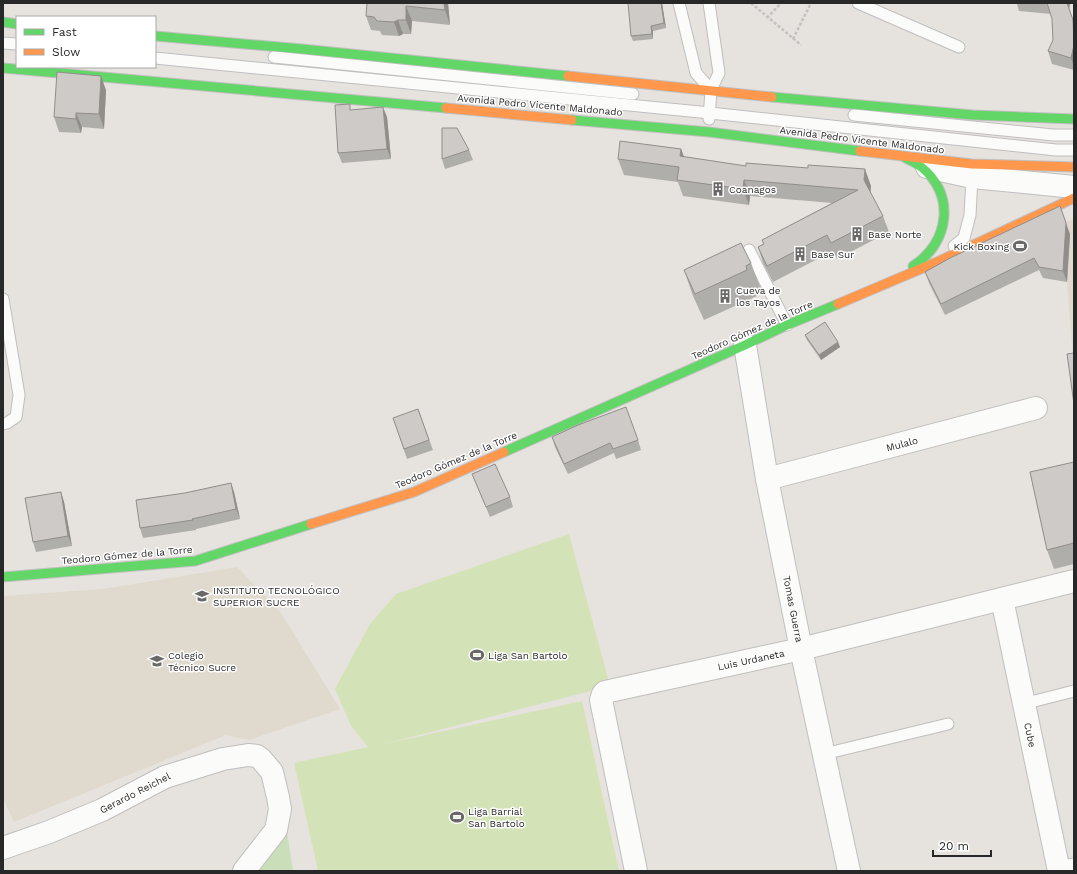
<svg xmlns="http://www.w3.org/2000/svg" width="1077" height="874" font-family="'Work Sans',sans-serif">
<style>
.education{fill:#e0d9cd}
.green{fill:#cadfb9}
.pitch{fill:#d4e3b7}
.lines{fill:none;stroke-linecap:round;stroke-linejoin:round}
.lane-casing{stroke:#c0bfbf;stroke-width:13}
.street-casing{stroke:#c0bfbf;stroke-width:24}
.fast-casing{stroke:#c0bfbf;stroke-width:11}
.slow-casing{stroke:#c0bfbf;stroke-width:11}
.path{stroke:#c3c2c2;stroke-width:2.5;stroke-dasharray:3 2;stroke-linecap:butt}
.lane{stroke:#fbfbfa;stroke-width:11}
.street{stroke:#fbfbfa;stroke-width:22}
.fast{stroke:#63d668;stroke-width:9}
.slow{stroke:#ff974d;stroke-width:9}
.wall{fill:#b0aeab}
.shaded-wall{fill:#908d8b}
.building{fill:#cdcac7;stroke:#908d8b}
.labels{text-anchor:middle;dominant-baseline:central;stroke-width:3;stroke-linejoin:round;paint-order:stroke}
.street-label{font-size:10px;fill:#282828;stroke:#fff}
.poi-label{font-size:10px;fill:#282828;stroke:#fff;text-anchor:start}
</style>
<rect width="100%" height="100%" fill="#e6e2de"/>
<!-- education -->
<g class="education">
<path d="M1074,219V373L1067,282L1070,234L1066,222Z"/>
<path d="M237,567L281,613L340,709L249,740L226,735L14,822L3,798V596L103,589Z"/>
</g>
<!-- green -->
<path class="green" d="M287,832L293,871H257Z"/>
<!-- pitch -->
<path class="pitch" d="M569,534L610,686L384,744L582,701L619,871H318L294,763L368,747L351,726L335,689L370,624L396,594Z"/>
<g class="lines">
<defs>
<g id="lane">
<path d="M679,3L696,73L711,90"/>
<path d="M858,3L959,47"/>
<path d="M3,43L17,44"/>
<path d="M274,57L633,94"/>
<path d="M155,58L710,113L1056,150H1074"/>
<path d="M854,115L1053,135H1074"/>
<path d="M709,119L711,90L719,73L709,3"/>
<path d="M954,246L964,238L970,215L972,177"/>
<path d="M749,250L787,325"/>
<path d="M3,299L19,395L16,417L7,423L3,424"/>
<path d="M1023,704L1074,691"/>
<path d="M824,754L948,724"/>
<path d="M1058,867L1074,864"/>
</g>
<g id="street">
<path d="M927,167L972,177L1074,187"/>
<path d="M745,345L767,479L801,649L849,871"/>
<path d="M767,479L1036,408"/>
<path d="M1002,599L1059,871"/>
<path d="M3,848L49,832L102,810L165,777L223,759L248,755L257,756L261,759L272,772L278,797L280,809L276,830L244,871"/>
<path d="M636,871L601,700L603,694L605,692L801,649L1074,581"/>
</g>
<g id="fast">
<path d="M3,22L17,24"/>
<path d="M155,36L302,49L568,76"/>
<path d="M3,68L446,108"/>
<path d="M772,97L973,115L1074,119"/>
<path d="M572,120L709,132L860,151"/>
<path d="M904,157C909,160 915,162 920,166C956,193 950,243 913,266"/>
<path d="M504,452L745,345L787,325L838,304"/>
<path d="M3,577L195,561L311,524"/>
</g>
<g id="slow">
<path d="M568,76L772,97"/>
<path d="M446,108L572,120"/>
<path d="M860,151L972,164L1074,167"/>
<path d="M838,304L937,262L1074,198"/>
<path d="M311,524L414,492L504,452"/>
</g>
</defs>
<!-- lane casing -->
<use href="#lane" class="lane-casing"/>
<!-- street casing -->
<use href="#street" class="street-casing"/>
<!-- fast casing -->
<use href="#fast" class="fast-casing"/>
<!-- slow casing -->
<use href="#slow" class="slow-casing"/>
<!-- path -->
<g class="path">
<path d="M751,3L801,45"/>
<path d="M767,18L781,3"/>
<path d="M793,39L811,3"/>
</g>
<!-- lane -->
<use href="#lane" class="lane"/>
<!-- street -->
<use href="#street" class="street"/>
<!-- fast -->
<use href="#fast" class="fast"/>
<!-- slow -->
<use href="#slow" class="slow"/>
</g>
<!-- wall -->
<g class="wall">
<path d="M367,3H448L450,25L412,21L411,34H403L399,36L382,35L380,31L371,30L366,16Z"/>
<path d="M662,3L666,28L653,31V39L633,41L631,36Z"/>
<path d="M1005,3H1070L1069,9L1074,22V70L1052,64L1048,51L1053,40L1052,19L1051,14L1019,11L1017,4Z"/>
<path d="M106,90L104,129L82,127L81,133L59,132L54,117Z"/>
<path d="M352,110L387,117L391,159L342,163L338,153Z"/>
<path d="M681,149L684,157L871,186L870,192L883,216L889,232L837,259L833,251L773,282L763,263L758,247L764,244L762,240L832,203L750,196L749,205L683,196L678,182L624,175L618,159Z"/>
<path d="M469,150L473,160L445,169L442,159Z"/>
<path d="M1070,234L1067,282L1043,278L1039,270L945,315L929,283L925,272Z"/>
<path d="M751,263L761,289L755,292L757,296L704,320L693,296L684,270Z"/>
<path d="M805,335L838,342L840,347L821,360L807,340Z"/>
<path d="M418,409L433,450L407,459L393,418Z"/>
<path d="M552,437L638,440L641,450L616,459L614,453L568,474L555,447Z"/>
<path d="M1074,462V564L1054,569L1047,550Z"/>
<path d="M472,474L510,497L513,507L490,517Z"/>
<path d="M231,483L234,492L240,519L196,529V530L143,538L140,528L185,493Z"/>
<path d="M61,492L64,502L72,546L36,552L33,542Z"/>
</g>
<!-- shaded-wall -->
<g class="shaded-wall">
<path d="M444,3H448L450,25L445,10Z"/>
<path d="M661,3H662L666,28L664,23Z"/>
<path d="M1067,3H1070L1069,9L1074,22V67L1071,58Z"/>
<path d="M406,6L412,21L411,34L406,20Z"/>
<path d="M398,20L403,34L399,36L394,22Z"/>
<path d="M651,26L653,31V39L652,34Z"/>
<path d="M101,76L106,90L104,129L99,114Z"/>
<path d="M383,107L387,117L391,159L387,149Z"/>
<path d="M76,113L82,127L81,133L76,119Z"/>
<path d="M681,149L687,165L680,156Z"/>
<path d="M865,169L871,186L870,196L864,180Z"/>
<path d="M744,180L750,196L749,205L743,189Z"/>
<path d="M1060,206L1070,234L1067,282L1063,271Z"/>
<path d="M838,342L840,347L821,360L819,355Z"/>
<path d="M231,483L234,492L240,519L236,509Z"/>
<path d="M61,492L64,502L72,546L68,536Z"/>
</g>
<!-- building -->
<g class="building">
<path d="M367,3H444L445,10L406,6V20H398L394,22L377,21L374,17L366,16Z"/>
<path d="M628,3H661L664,23L651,26L652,34L631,36Z"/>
<path d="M1047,3H1067L1073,20L1074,45L1071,58L1048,51L1053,40L1052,19Z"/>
<path d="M57,72L101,76L99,114L76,113V119L54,117Z"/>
<path d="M350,104V110L383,107L387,149L338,153L335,105Z"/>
<path d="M442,128H457L469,150L442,159Z"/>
<path d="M620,141L681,149L680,156L746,166V163L808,168V165L865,169L864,180L883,216L831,243L827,235L767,266L758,247L764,244L762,240L858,190L744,180L743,189L677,180L679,167L618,159Z"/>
<path d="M1060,206L1066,223L1063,271L1039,267L1034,258L941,304L925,272L950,258Z"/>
<path d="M741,243L751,263L746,266L747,270L695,294L684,270Z"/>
<path d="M825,322L838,342L819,355L805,335Z"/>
<path d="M1074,353V404L1067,354Z"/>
<path d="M626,407L638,440L613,449L610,443L564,464L552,437L578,425Z"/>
<path d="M418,409L429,440L404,449L393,418Z"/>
<path d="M1074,462V543L1047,550L1030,472Z"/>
<path d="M495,464L510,497L486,507L472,474Z"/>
<path d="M231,483L236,509L192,519L193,520L140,528L136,500L185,493Z"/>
<path d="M61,492L68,536L33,542L25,498Z"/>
</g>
<!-- icons -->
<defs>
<symbol id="building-bare" viewBox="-9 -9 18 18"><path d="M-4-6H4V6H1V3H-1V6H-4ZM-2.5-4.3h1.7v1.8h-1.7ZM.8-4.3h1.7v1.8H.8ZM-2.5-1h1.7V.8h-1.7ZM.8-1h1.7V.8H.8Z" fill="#6a6968" stroke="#fff" stroke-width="2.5" paint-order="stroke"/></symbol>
<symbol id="stadium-bare" viewBox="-9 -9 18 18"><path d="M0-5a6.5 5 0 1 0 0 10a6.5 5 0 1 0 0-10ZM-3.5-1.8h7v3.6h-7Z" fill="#6a6968" stroke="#fff" stroke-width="2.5" paint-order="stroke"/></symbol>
<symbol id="university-bare" viewBox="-9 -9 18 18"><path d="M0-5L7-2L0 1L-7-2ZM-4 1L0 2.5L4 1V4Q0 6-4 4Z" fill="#6a6968" stroke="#fff" stroke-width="2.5" paint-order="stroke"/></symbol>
<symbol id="school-bare" viewBox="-9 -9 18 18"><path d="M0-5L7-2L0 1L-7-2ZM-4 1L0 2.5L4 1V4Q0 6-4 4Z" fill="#6a6968" stroke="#fff" stroke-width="2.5" paint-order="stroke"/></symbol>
</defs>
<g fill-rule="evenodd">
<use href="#building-bare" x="708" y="179" width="20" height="20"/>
<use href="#building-bare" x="847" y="224" width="20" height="20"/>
<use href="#stadium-bare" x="1010" y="236" width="20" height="20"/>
<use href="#building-bare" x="790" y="244" width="20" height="20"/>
<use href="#building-bare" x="715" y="286" width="20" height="20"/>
<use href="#university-bare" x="192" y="586" width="20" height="20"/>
<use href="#stadium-bare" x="467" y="645" width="20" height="20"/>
<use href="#school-bare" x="147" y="651" width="20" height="20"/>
<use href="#stadium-bare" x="447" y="807" width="20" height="20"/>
</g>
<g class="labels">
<!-- street labels -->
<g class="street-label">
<text transform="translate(540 105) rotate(5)">Avenida Pedro Vicente Maldonado</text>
<text transform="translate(862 140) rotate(7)">Avenida Pedro Vicente Maldonado</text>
<text transform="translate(752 330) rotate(-24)">Teodoro Gómez de la Torre</text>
<text transform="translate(902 444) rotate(-15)">Mulalo</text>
<text transform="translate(456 460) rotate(-23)">Teodoro Gómez de la Torre</text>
<text transform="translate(127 555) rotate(-5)">Teodoro Gómez de la Torre</text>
<text transform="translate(793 609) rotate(79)">Tomas Guerra</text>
<text transform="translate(751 660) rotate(-12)">Luis Urdaneta</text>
<text transform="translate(1030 735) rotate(78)">Cube</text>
<text transform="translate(135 793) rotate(-27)">Gerardo Reichel</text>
</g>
<!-- poi labels -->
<g class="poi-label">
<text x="729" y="189">Coanagos</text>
<text x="868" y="234">Base Norte</text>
<text x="1009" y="246" text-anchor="end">Kick Boxing</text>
<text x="811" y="254">Base Sur</text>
<text x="736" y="290">Cueva de<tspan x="736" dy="12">los Tayos</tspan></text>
<text x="213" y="590">INSTITUTO TECNOLÓGICO<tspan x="213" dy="12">SUPERIOR SUCRE</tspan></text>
<text x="168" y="655">Colegio<tspan x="168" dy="12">Técnico Sucre</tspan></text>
<text x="488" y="655">Liga San Bartolo</text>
<text x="468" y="811">Liga Barrial<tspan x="468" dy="12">San Bartolo</tspan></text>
</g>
</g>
<!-- border -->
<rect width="1077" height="874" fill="none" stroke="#282828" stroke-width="8"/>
<!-- legend -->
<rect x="16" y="16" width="140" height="52" fill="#ffffff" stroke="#a9a9a9"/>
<rect x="24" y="29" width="20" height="6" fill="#63d668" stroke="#a9a9a9"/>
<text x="52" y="36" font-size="12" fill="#282828">Fast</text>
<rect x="24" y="49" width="20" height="6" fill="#ff974d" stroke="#a9a9a9"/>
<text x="52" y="56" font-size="12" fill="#282828">Slow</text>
<!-- scale -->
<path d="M933 850v6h58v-6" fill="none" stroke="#282828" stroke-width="2"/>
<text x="939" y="850" font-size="12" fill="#282828" stroke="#ffffff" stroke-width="3" paint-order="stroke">20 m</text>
</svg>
